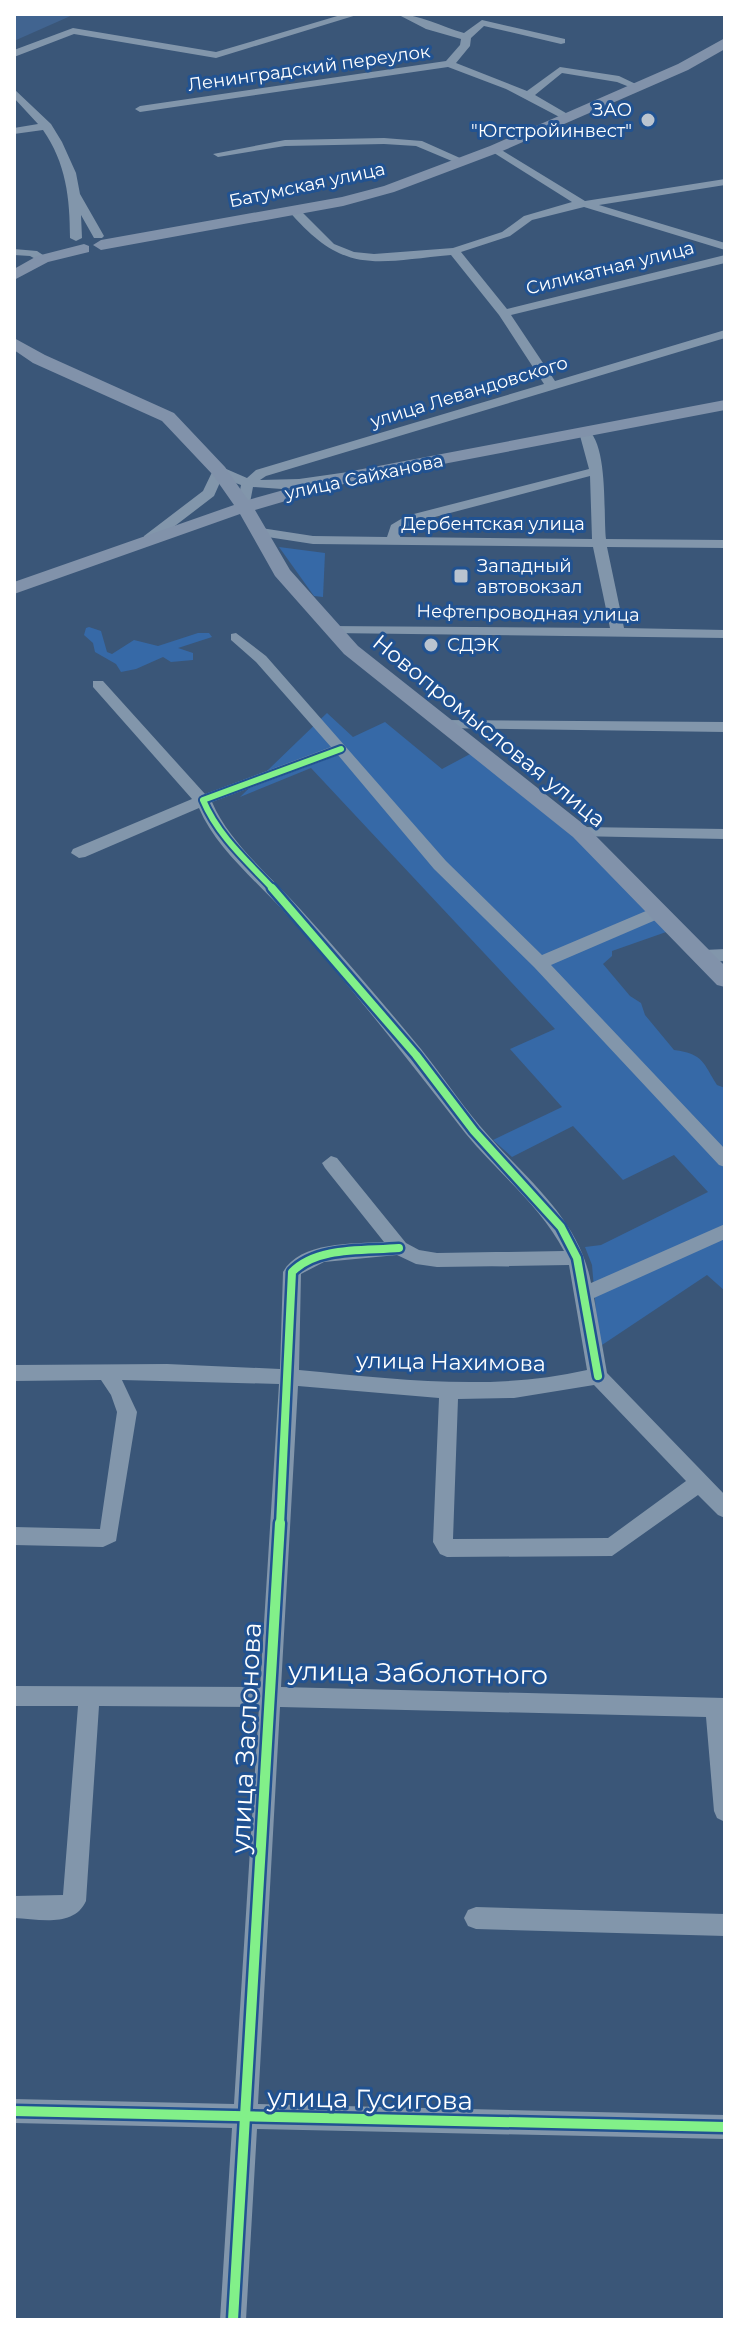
<svg xmlns="http://www.w3.org/2000/svg" width="739" height="2334" font-family="Montserrat,sans-serif">
<style>
.green{fill:#3669a7}
.water{fill:#416490}
.lines{fill:none;stroke-linecap:round;stroke-linejoin:round}
.minor{fill:#8296ab;fill-rule:evenodd}
.major{fill:#8192aa;fill-rule:evenodd}
.cycleway-far2-casing{stroke:#215291;stroke-width:10}
.cycleway-far1-casing{stroke:#215291;stroke-width:13}
.cycleway-casing{stroke:#215291;stroke-width:15}
.cycleway-far2{stroke:#82f089;stroke-width:6}
.cycleway-far1{stroke:#82f089;stroke-width:8}
.cycleway{stroke:#82f089;stroke-width:10}
.poi-dot{fill:#bac4d0;stroke:#215291;stroke-width:3}
.labels{text-anchor:middle;dominant-baseline:central;stroke-width:6;stroke-linejoin:round;paint-order:stroke}
.far-street-label{font-size:18px;fill:#fff;stroke:#215291}
.far-poi-label{font-size:18px;fill:#fff;stroke:#215291;text-anchor:start}
.street-label{font-size:22px;fill:#fff;stroke:#215291}
.near-street-label{font-size:26px;fill:#fff;stroke:#215291}
</style>
<rect width="100%" height="100%" fill="#3a5678"/>
<!-- green -->
<g class="green">
<path d="M279,547L325,553L323,597L314,596Z"/>
<path d="M89,627L101,631L107,652L112,654L134,640L158,646L198,633H209L212,637L178,648L193,653V660L171,662L163,657L136,669L121,672L116,664L95,652L93,643L84,635L86,628Z"/>
<path d="M327,713L353,737L385,722L442,769L472,753L576,837L669,931L612,951V956L603,964L630,996L641,1003L645,1015L674,1050C704,1054 703,1063 717,1085L725,1088V1291L707,1275L599,1347L592,1265L585,1247L601,1245L708,1192L674,1155L623,1180L573,1126L512,1157L493,1140L562,1107L510,1049L555,1029L311,768L240,797Z"/>
</g>
<!-- water -->
<path class="water" d="M75,14L14,41V15Z"/>
<g class="lines">
<!-- minor -->
<g class="minor">
<path d="M344,14H360L216,58L74,34L14,57V50L73,28L216,52Z"/>
<path d="M397,14C419,14 442,27 464,33L482,20L565,39V43L561,44L484,26L471,38L470,46L456,63L527,91L560,67L619,76L642,87L637,90L617,82L562,73L535,95L571,116V120L567,121L506,89L448,67L140,112L135,109L140,106L446,61L460,45L461,39L426,29Z"/>
<path d="M14,89L51,124L62,142L76,173L80,194L104,236L102,238H94L81,215L82,238L76,241L70,238C70,198 66,163 43,130L14,134V128L38,124L14,98Z"/>
<path d="M384,138L422,141L469,162L459,164L416,146L384,144L285,146L218,157L213,154L285,140Z"/>
<path d="M495,146L585,201L725,179V185L599,205L725,243V250L584,207L532,220L510,236L461,252L507,309L725,255V263L511,315L555,381L725,330V338L266,476L260,480L299,479L348,472L355,476L348,480L282,489L253,487L249,508H239L237,505L241,485L222,478L214,496L154,542H144V536L203,491L214,468H224L247,478L256,470L544,384L499,315L451,255C374,262 344,276 288,210L298,208L334,244L354,252L374,254L453,248L502,232L524,216L572,202L491,151V147Z"/>
<path d="M14,249L37,251L49,259L43,263L30,256L14,255Z"/>
<path d="M585,428C609,440 603,514 606,539L725,540V548L607,547L624,628L725,630V638L331,633L326,632V626L610,628L593,547L313,544L261,536L254,532L261,528L313,536L387,537L391,525L406,516L589,469L579,432ZM590,476L592,539L400,537L402,530L416,522Z"/>
<path d="M236,633L266,656L446,861L542,955L653,908H665L667,912L665,916L551,965L725,1149V1167L719,1165L534,967L434,869L338,755L212,802C230,844 271,876 301,910C342,955 382,1002 421,1049C441,1074 459,1101 480,1126C522,1176 579,1216 591,1283L725,1224V1239L594,1298L607,1373L725,1495V1518L718,1515L698,1495L612,1556L447,1557L440,1554L433,1542L439,1398L298,1386L281,1687L725,1698V1822L717,1818L714,1811L706,1717L280,1707L258,2104L725,2115V2139L257,2129L246,2320H220L232,2128L14,2123V2099L234,2104L259,1707L99,1706L86,1901C74,1928 38,1919 14,1918V1896L63,1895L78,1706H14V1686L260,1687L279,1384L122,1380L137,1412L116,1541L103,1547L14,1545V1527L100,1529L117,1412L111,1395L101,1380L14,1381V1365L167,1364L280,1369L283,1272C300,1241 353,1244 384,1242L325,1168L322,1163L331,1156L337,1158L406,1243L419,1250L437,1253L564,1251C541,1206 498,1173 466,1134C408,1060 351,986 288,916C258,882 216,849 199,808L85,857L79,858L71,853L73,849L192,799L93,687V681H103L205,794L331,747L256,662L231,640V634ZM397,1255L416,1264L437,1267L569,1265L587,1370C491,1392 396,1379 299,1370L301,1274L324,1262ZM594,1385L686,1481L608,1538L453,1539L458,1399L514,1398Z"/>
<path d="M443,720L725,722V732L438,728V722Z"/>
<path d="M580,827L725,829V839L574,836L572,832L574,828Z"/>
<path d="M725,949V961L704,962L696,956L704,950Z"/>
<path d="M476,1907L725,1914V1936L476,1929L468,1926L464,1918L468,1910Z"/>
</g>
<!-- major -->
<g class="major">
<path d="M725,38V49L688,70L500,152L394,192L343,206L101,250L93,245L101,240L342,197L384,186L490,146L678,64Z"/>
<path d="M84,244L89,246V252L48,262L14,280V269L37,256Z"/>
<path d="M14,338L45,355L174,413L225,467L248,500L352,471L725,400V410L354,481L255,510L290,570L358,646L587,827L725,966V987L717,985L573,837L344,654L275,576L240,514L14,594V582L234,505L213,475L162,421L33,363L14,350Z"/>
</g>
<defs>
<path id="cycleway-far2" d="M274,890C248,862 218,836 203,800L341,749"/>
<g id="cycleway-far1">
<path d="M272,888L416,1055L474,1131L561,1227L577,1258L598,1376"/>
<path d="M280,1525L292,1272C317,1246 365,1251 399,1248"/>
</g>
<g id="cycleway">
<path d="M14,2111L725,2127"/>
<path d="M233,2320L280,1523"/>
</g>
</defs>
<!-- cycleway-far2 casing -->
<use href="#cycleway-far2" class="cycleway-far2-casing"/>
<!-- cycleway-far1 casing -->
<use href="#cycleway-far1" class="cycleway-far1-casing"/>
<!-- cycleway casing -->
<use href="#cycleway" class="cycleway-casing"/>
<!-- cycleway-far2 -->
<use href="#cycleway-far2" class="cycleway-far2"/>
<!-- cycleway-far1 -->
<use href="#cycleway-far1" class="cycleway-far1"/>
<!-- cycleway -->
<use href="#cycleway" class="cycleway"/>
</g>
<!-- markers -->
<g class="poi-dot">
<circle cx="648" cy="120" r="8"/>
<rect x="453" y="568" width="16" height="16" rx="4"/>
<circle cx="431" cy="645" r="8"/>
</g>
<g class="labels">
<!-- far-street labels -->
<g class="far-street-label">
<text transform="translate(309 68) rotate(-8)">Ленинградский переулок</text>
<text transform="translate(307 185) rotate(-12)">Батумская улица</text>
<text transform="translate(610 268) rotate(-14)">Силикатная улица</text>
<text transform="translate(469 392) rotate(-17)">улица Левандовского</text>
<text transform="translate(364 477) rotate(-12)">улица Сайханова</text>
<text x="493" y="524">Дербентская улица</text>
<text transform="translate(528 613) rotate(1)">Нефтепроводная улица</text>
</g>
<!-- far-poi labels -->
<g class="far-poi-label">
<text x="632" y="110" text-anchor="end">ЗАО<tspan x="632" dy="21">"Югстройинвест"</tspan></text>
<text x="477" y="566">Западный<tspan x="477" dy="21">автовокзал</tspan></text>
<text x="447" y="645">СДЭК</text>
</g>
<!-- street labels -->
<g class="street-label">
<text transform="translate(489 731) rotate(39)">Новопромысловая улица</text>
<text transform="translate(451 1362) rotate(1)">улица Нахимова</text>
</g>
<!-- near-street labels -->
<g class="near-street-label">
<text transform="translate(418 1673) rotate(1)">улица Заболотного</text>
<text transform="translate(246 1738) rotate(-87)">улица Заслонова</text>
<text transform="translate(370 2099) rotate(1)">улица Гусигова</text>
</g>
</g>
<!-- border -->
<rect width="739" height="2334" fill="none" stroke="#ffffff" stroke-width="32"/>
</svg>
